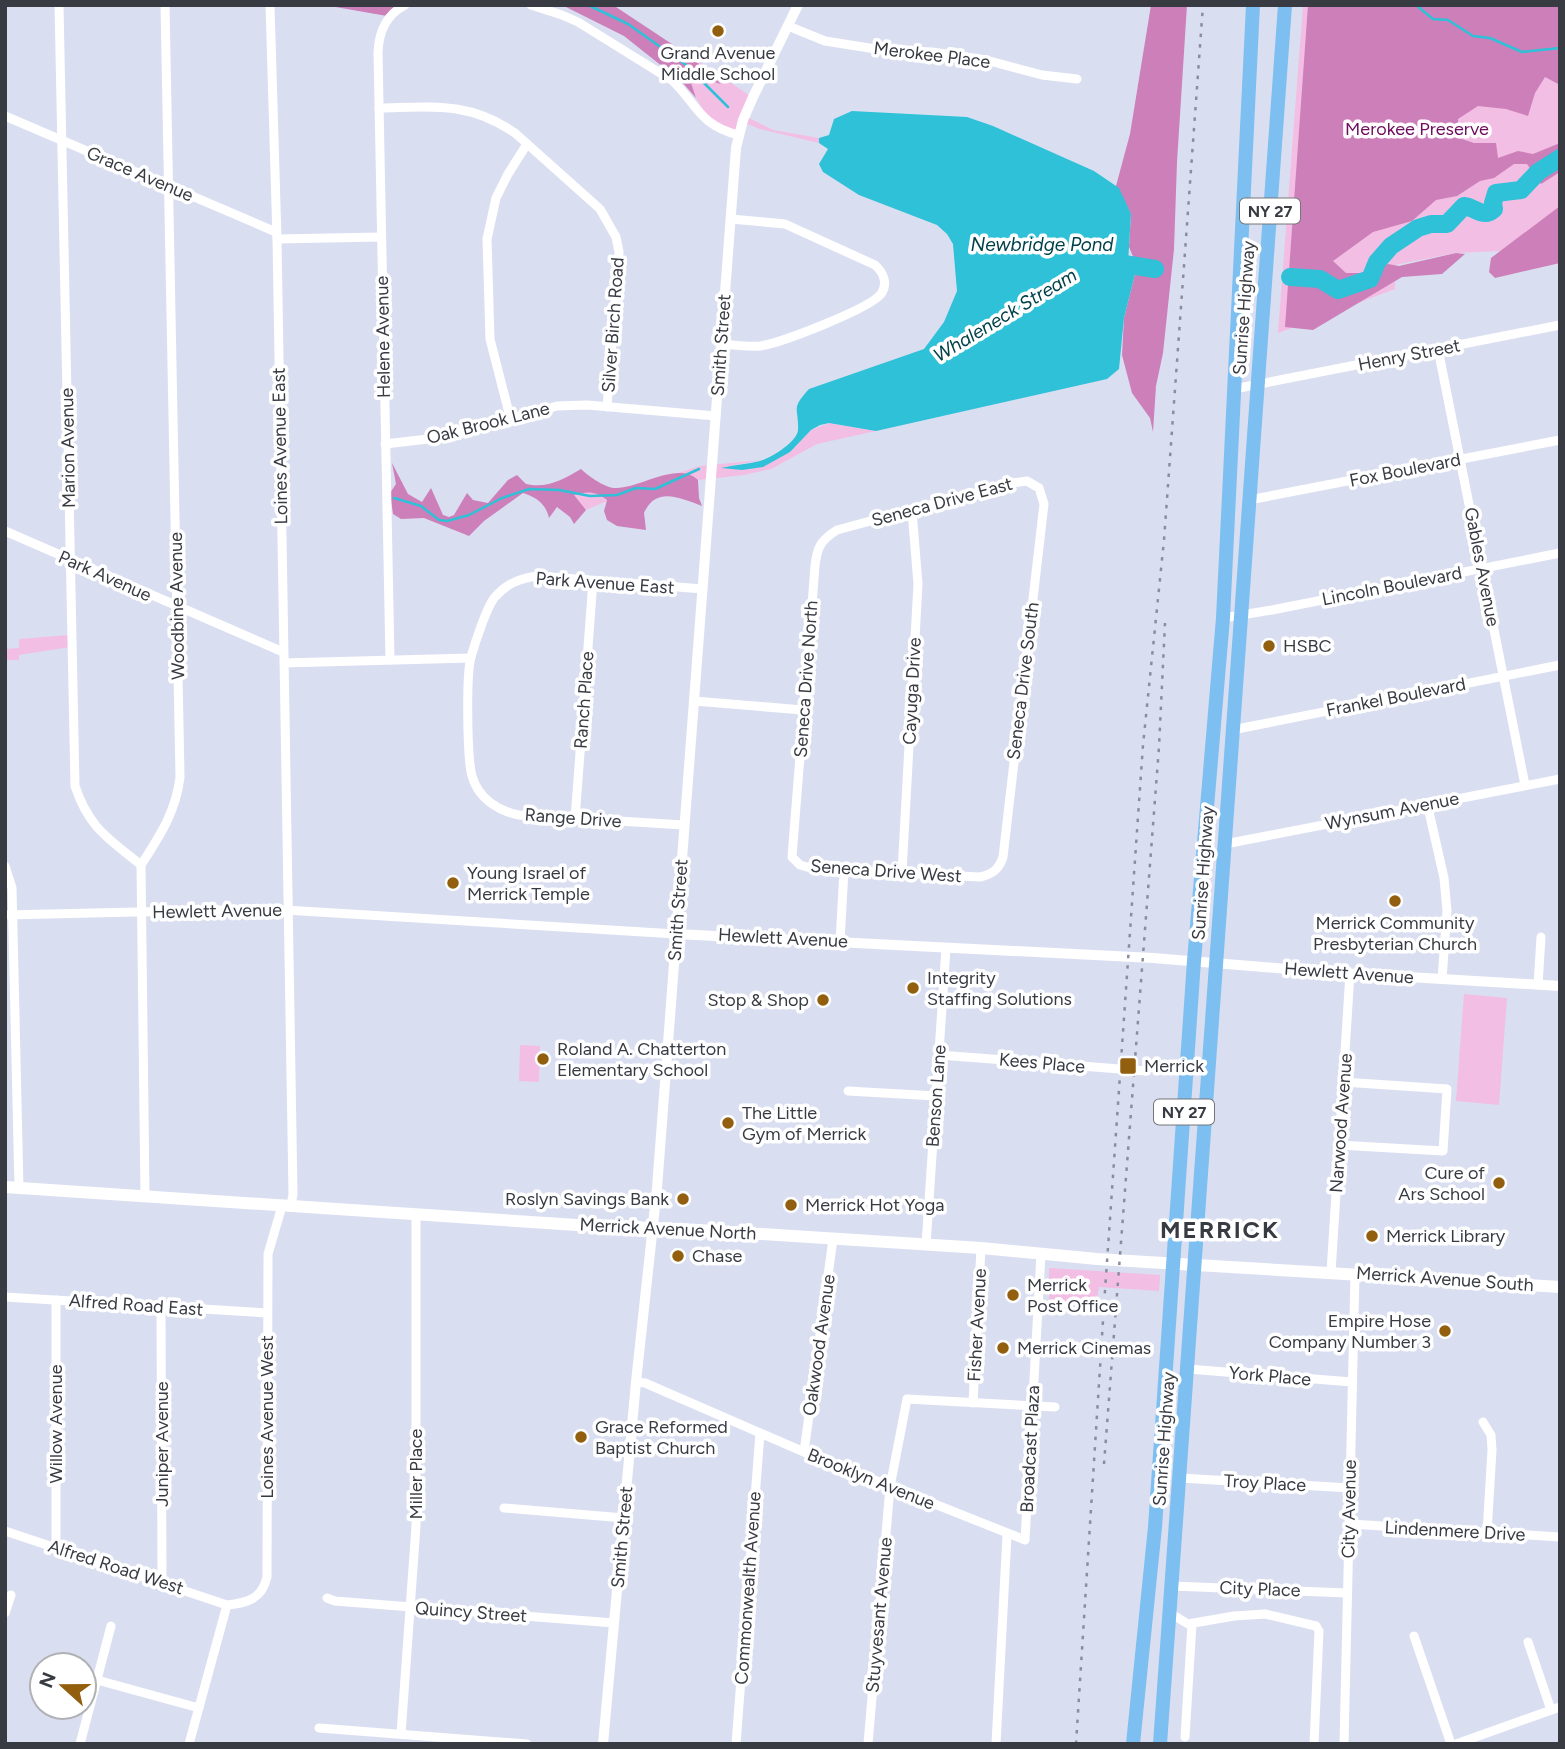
<svg xmlns="http://www.w3.org/2000/svg" width="1565" height="1749" font-family="Figtree,sans-serif">
<style>
.green{fill:#f3bee3}
.forest{fill:#cc7fb8}
.water{fill:#2ec1d8}
.lines{fill:none;stroke-linecap:round;stroke-linejoin:round}
.stream{stroke:#2ec1d8;stroke-width:2.5}
.river{stroke:#2ec1d8;stroke-width:18}
.minor{stroke:#fff;stroke-width:9}
.tertiary{stroke:#fff;stroke-width:10}
.secondary{stroke:#fff;stroke-width:12}
.trunk{stroke:#7cbff0;stroke-width:14}
.rail{stroke:#8a8d9b;stroke-width:2.5;stroke-dasharray:3.5 7;stroke-linecap:butt}
.poi-dot{fill:#915f0e;stroke:#fff;stroke-width:2.5}
.labels{text-anchor:middle;dominant-baseline:central;stroke-width:7;stroke-linejoin:round;paint-order:stroke}
.shield{fill:#fff;stroke:#74767b;stroke-width:2}
.shield-label{font-size:16px;font-weight:bold;fill:#393b43}
.poi-label{font-size:18px;fill:#393b43;stroke:#fff;text-anchor:start}
.street-label{font-size:18px;fill:#393b43;stroke:#fff}
.park-label{font-size:18px;fill:#6d0d5b;stroke:#fff}
.water-label{font-size:19px;font-style:italic;fill:#00414a;stroke:#fff}
.district-label{font-size:24px;font-weight:bold;letter-spacing:2px;fill:#393b43;stroke:#fff}
</style>
<rect width="100%" height="100%" fill="#dadef1"/>
<!-- green -->
<g class="green">
<path d="M1303,5H1560V226L1525,233L1501,251L1455,253L1395,265V289L1278,333Z"/>
<path d="M690,56L752,97L745,116L773,130L819,138V143L760,129L742,122L738,134L708,118L696,98L687,74L719,83Z"/>
<path d="M829,423L876,431L817,444L771,469L744,475L698,480L685,473H678L700,466L762,460L724,467L742,470L790,452L811,430Z"/>
<path d="M587,491L600,494L607,501L586,510L573,495Z"/>
<path d="M70,635V647L19,655V660H5V649L19,648V639Z"/>
<path d="M1464,994L1507,998L1499,1105L1456,1101Z"/>
<path d="M520,1045L540,1046L539,1082L519,1081Z"/>
<path d="M1049,1268L1160,1275L1159,1291L1099,1287L1096,1305L1049,1302Z"/>
</g>
<!-- forest -->
<g class="forest">
<path d="M324,5H398L387,16Z"/>
<path d="M562,5H613L690,56L721,84L688,74L696,98L682,82L624,36Z"/>
<path d="M1151,5H1187L1177,162L1174,249L1163,353L1156,386L1153,432L1150,418L1132,393L1122,355L1124,318L1137,266L1129,247L1131,214L1116,186L1130,134Z"/>
<path d="M1308,5H1560V85L1545,77L1535,93L1528,116L1506,109L1478,106L1458,119L1459,138L1474,143H1496L1498,158L1518,151L1533,154L1560,143V172L1541,184L1527,164H1514L1494,178L1480,181L1457,196L1436,200L1412,221L1373,232L1333,261L1346,273H1361L1388,264L1399,266L1456,253L1465,254L1442,274L1402,277L1313,330L1285,327Z"/>
<path d="M1560,206V263L1495,278L1489,272L1491,258Z"/>
<path d="M392,463L408,494L422,502L431,488L443,515L449,517L454,515L467,493L473,500L488,503L508,480L517,475L526,484C547,489 564,479 581,469C588,476 604,487 614,488C638,490 677,460 698,480L699,498L702,506C680,498 656,486 644,513L646,530L617,526L607,520L604,511L607,500C596,491 587,491 574,495L586,510L574,524L570,517L557,507L549,518C546,504 536,497 523,493L484,521L469,536L424,518L401,519L393,514L390,493L396,484Z"/>
</g>
<!-- water -->
<path class="water" d="M852,111L967,117L993,126L1094,171L1119,188L1131,214L1128,263L1137,266L1124,318L1119,369L1107,379L876,431L829,423L820,425L811,430L790,452L763,467L742,470L721,468C734,465 748,464 760,461C771,458 797,442 798,430C799,407 790,410 809,389L924,349L944,322L957,291L953,244L947,234L937,225L859,195L823,172L819,164L828,149L819,143V138L829,135L834,119Z"/>
<g class="lines">
<!-- stream -->
<g class="stream">
<path d="M358,5H367"/>
<path d="M588,5L628,24L686,65L728,107"/>
<path d="M1416,5L1433,19L1448,20L1473,36L1490,38L1522,52L1560,48"/>
<path d="M394,498L421,506L439,520L447,521L469,515L502,498L529,489L559,490L590,496L617,495L636,488L655,489L699,469"/>
</g>
<!-- river -->
<g class="river">
<path d="M1118,263L1155,269"/>
<path d="M1290,277L1320,279L1338,290L1370,279L1377,262L1391,246L1418,228L1431,224H1447L1464,206C1475,207 1483,219 1494,209L1493,203L1496,193L1521,190L1538,172L1560,158"/>
</g>
<!-- minor -->
<g class="minor">
<path d="M59,5L75,786C89,828 108,838 141,865"/>
<path d="M270,5L277,239L293,1194L291,1206"/>
<path d="M531,5L562,15L578,22L673,81C698,106 700,125 738,135"/>
<path d="M788,26L825,41L882,50L932,52L986,60L1042,75L1077,79"/>
<path d="M379,108C432,107 469,101 515,133L600,209L616,237L619,252L607,407"/>
<path d="M5,116L276,232"/>
<path d="M277,239L381,237"/>
<path d="M721,344C734,345 747,347 760,346C781,343 869,309 881,294C888,284 884,273 875,265L785,224L731,219"/>
<path d="M1438,349L1525,785"/>
<path d="M1234,389L1560,325"/>
<path d="M510,417L490,339L487,239L496,198L508,174L527,144"/>
<path d="M385,444L445,437L557,406L587,405L716,416"/>
<path d="M1027,481L1039,488L1044,504L1003,857C999,869 993,874 980,877L814,869L800,865L792,857L815,566C817,547 821,540 837,530L1012,483Z"/>
<path d="M1249,500L1560,440"/>
<path d="M5,531L283,652"/>
<path d="M1223,618L1272,610L1560,553"/>
<path d="M390,660L378,52C379,31 386,15 405,5"/>
<path d="M284,663L470,658"/>
<path d="M694,701L803,710"/>
<path d="M1232,730L1560,665"/>
<path d="M1427,803L1444,878L1447,911L1442,979"/>
<path d="M575,819L593,581"/>
<path d="M684,825L519,815C498,811 478,798 472,776C467,758 466,674 471,657C475,643 487,606 495,597C507,583 521,578 538,576L703,589"/>
<path d="M1225,844L1560,779"/>
<path d="M5,866L12,888L19,1188"/>
<path d="M902,872L918,584L912,511"/>
<path d="M5,915L269,909L676,934"/>
<path d="M840,942L844,870"/>
<path d="M1538,985L1541,937"/>
<path d="M939,1055L1146,1071"/>
<path d="M848,1091L936,1096"/>
<path d="M1339,1145L1443,1151L1447,1089L1343,1082"/>
<path d="M145,1196L141,865C159,837 176,812 180,777L165,5"/>
<path d="M926,1245L946,948"/>
<path d="M1331,1272L1350,973"/>
<path d="M5,1297L267,1313"/>
<path d="M161,1306L162,1582"/>
<path d="M1188,1369L1352,1382"/>
<path d="M636,1382L645,1383L804,1452L1025,1540L1041,1254"/>
<path d="M973,1403L981,1248"/>
<path d="M1483,1422L1491,1435L1492,1450L1487,1533"/>
<path d="M804,1452L833,1239"/>
<path d="M1181,1478L1350,1488"/>
<path d="M504,1508L624,1518"/>
<path d="M1350,1524L1560,1537"/>
<path d="M5,1531L227,1605C247,1603 262,1599 267,1577L268,1254L282,1206"/>
<path d="M56,1547V1300"/>
<path d="M1172,1586L1347,1593"/>
<path d="M327,1598L335,1601L614,1623"/>
<path d="M5,1613L11,1595"/>
<path d="M1170,1613L1188,1624L1234,1616L1265,1614L1316,1626L1319,1631L1314,1744"/>
<path d="M1414,1636L1451,1744"/>
<path d="M1528,1642L1551,1710"/>
<path d="M97,1680L199,1708"/>
<path d="M319,1728L527,1744"/>
<path d="M401,1734L416,1526V1214"/>
<path d="M1185,1737L1192,1624"/>
<path d="M80,1744L111,1626"/>
<path d="M189,1744L227,1605"/>
<path d="M736,1744L760,1433"/>
<path d="M868,1744L890,1487L907,1399L1055,1407"/>
<path d="M996,1744L1007,1535"/>
<path d="M1344,1744L1355,1274"/>
<path d="M1456,1744L1560,1707"/>
</g>
<!-- tertiary -->
<g class="tertiary">
<path d="M676,934L1153,958L1324,972L1560,986"/>
<path d="M603,1744L636,1382L657,1188L736,148L743,120L753,97L798,5"/>
</g>
<!-- secondary -->
<path class="secondary" d="M5,1187L577,1225L698,1230L981,1248L1097,1259L1560,1287"/>
<!-- trunk -->
<g class="trunk">
<path d="M1133,1744L1155,1527L1194,961L1223,618L1253,5"/>
<path d="M1160,1744L1285,5"/>
</g>
<!-- rail -->
<g class="rail">
<path d="M1104,1464L1159,747L1165,623"/>
<path d="M1076,1744L1104,1305L1143,745L1164,540L1203,5"/>
</g>
</g>
<!-- markers -->
<g class="poi-dot">
<circle cx="718" cy="31" r="7"/>
<circle cx="1269" cy="646" r="7"/>
<circle cx="453" cy="883" r="7"/>
<circle cx="1395" cy="901" r="7"/>
<circle cx="913" cy="988" r="7"/>
<circle cx="823" cy="1000" r="7"/>
<circle cx="543" cy="1059" r="7"/>
<rect x="1119" y="1057" width="18" height="18" rx="3.5"/>
<circle cx="728" cy="1123" r="7"/>
<circle cx="1499" cy="1183" r="7"/>
<circle cx="683" cy="1199" r="7"/>
<circle cx="791" cy="1205" r="7"/>
<circle cx="1372" cy="1236" r="7"/>
<circle cx="678" cy="1256" r="7"/>
<circle cx="1013" cy="1295" r="7"/>
<circle cx="1445" cy="1331" r="7"/>
<circle cx="1003" cy="1348" r="7"/>
<circle cx="581" cy="1437" r="7"/>
</g>
<g class="labels">
<!-- shield labels -->
<g class="shield">
<rect x="1240" y="198.5" width="60" height="25" rx="5"/>
<rect x="1154" y="1099.5" width="60" height="25" rx="5"/>
</g>
<g class="shield-label">
<text x="1270" y="211">NY 27</text>
<text x="1184" y="1112">NY 27</text>
</g>
<!-- poi labels -->
<g class="poi-label">
<text x="718" y="53" text-anchor="middle">Grand Avenue<tspan x="718" dy="21">Middle School</tspan></text>
<text x="1283" y="646">HSBC</text>
<text x="467" y="873">Young Israel of<tspan x="467" dy="21">Merrick Temple</tspan></text>
<text x="1395" y="923" text-anchor="middle">Merrick Community<tspan x="1395" dy="21">Presbyterian Church</tspan></text>
<text x="927" y="978">Integrity<tspan x="927" dy="21">Staffing Solutions</tspan></text>
<text x="809" y="1000" text-anchor="end">Stop &amp; Shop</text>
<text x="557" y="1049">Roland A. Chatterton<tspan x="557" dy="21">Elementary School</tspan></text>
<text x="1144" y="1066">Merrick</text>
<text x="742" y="1113">The Little<tspan x="742" dy="21">Gym of Merrick</tspan></text>
<text x="1485" y="1173" text-anchor="end">Cure of<tspan x="1485" dy="21">Ars School</tspan></text>
<text x="669" y="1199" text-anchor="end">Roslyn Savings Bank</text>
<text x="805" y="1205">Merrick Hot Yoga</text>
<text x="1386" y="1236">Merrick Library</text>
<text x="692" y="1256">Chase</text>
<text x="1027" y="1285">Merrick<tspan x="1027" dy="21">Post Office</tspan></text>
<text x="1431" y="1321" text-anchor="end">Empire Hose<tspan x="1431" dy="21">Company Number 3</tspan></text>
<text x="1017" y="1348">Merrick Cinemas</text>
<text x="595" y="1427">Grace Reformed<tspan x="595" dy="21">Baptist Church</tspan></text>
</g>
<!-- street labels -->
<g class="street-label">
<text transform="translate(932 55) rotate(7)">Merokee Place</text>
<text transform="translate(140 174) rotate(23)">Grace Avenue</text>
<text transform="translate(1244 308) rotate(-86)">Sunrise Highway</text>
<text transform="translate(613 325) rotate(-86)">Silver Birch Road</text>
<text transform="translate(383 337) rotate(-91)">Helene Avenue</text>
<text transform="translate(721 345) rotate(-86)">Smith Street</text>
<text transform="translate(1409 355) rotate(-11)">Henry Street</text>
<text transform="translate(488 423) rotate(-14)">Oak Brook Lane</text>
<text transform="translate(280 446) rotate(-91)">Loines Avenue East</text>
<text transform="translate(68 448) rotate(-91)">Marion Avenue</text>
<text transform="translate(1405 470) rotate(-11)">Fox Boulevard</text>
<text transform="translate(942 502) rotate(-15)">Seneca Drive East</text>
<text transform="translate(1482 567) rotate(79)">Gables Avenue</text>
<text transform="translate(105 576) rotate(24)">Park Avenue</text>
<text transform="translate(605 583) rotate(4)">Park Avenue East</text>
<text transform="translate(1392 586) rotate(-11)">Lincoln Boulevard</text>
<text transform="translate(177 606) rotate(-91)">Woodbine Avenue</text>
<text transform="translate(806 679) rotate(-86)">Seneca Drive North</text>
<text transform="translate(1023 681) rotate(-83)">Seneca Drive South</text>
<text transform="translate(912 691) rotate(-87)">Cayuga Drive</text>
<text transform="translate(1396 697) rotate(-11)">Frankel Boulevard</text>
<text transform="translate(584 700) rotate(-86)">Ranch Place</text>
<text transform="translate(1392 811) rotate(-11)">Wynsum Avenue</text>
<text transform="translate(573 818) rotate(4)">Range Drive</text>
<text transform="translate(886 871) rotate(4)">Seneca Drive West</text>
<text transform="translate(1203 873) rotate(-86)">Sunrise Highway</text>
<text transform="translate(678 910) rotate(-86)">Smith Street</text>
<text transform="translate(217 911) rotate(-1)">Hewlett Avenue</text>
<text transform="translate(783 938) rotate(3)">Hewlett Avenue</text>
<text transform="translate(1349 973) rotate(4)">Hewlett Avenue</text>
<text transform="translate(1042 1063) rotate(5)">Kees Place</text>
<text transform="translate(936 1096) rotate(-86)">Benson Lane</text>
<text transform="translate(1341 1123) rotate(-86)">Narwood Avenue</text>
<text transform="translate(668 1229) rotate(3)">Merrick Avenue North</text>
<text transform="translate(1445 1279) rotate(4)">Merrick Avenue South</text>
<text transform="translate(136 1305) rotate(4)">Alfred Road East</text>
<text transform="translate(977 1325) rotate(-87)">Fisher Avenue</text>
<text transform="translate(819 1345) rotate(-82)">Oakwood Avenue</text>
<text transform="translate(1270 1376) rotate(5)">York Place</text>
<text transform="translate(267 1417) rotate(-90)">Loines Avenue West</text>
<text transform="translate(56 1424) rotate(-90)">Willow Avenue</text>
<text transform="translate(1164 1439) rotate(-86)">Sunrise Highway</text>
<text transform="translate(162 1444) rotate(-90)">Juniper Avenue</text>
<text transform="translate(1030 1449) rotate(-87)">Broadcast Plaza</text>
<text transform="translate(416 1474) rotate(-90)">Miller Place</text>
<text transform="translate(871 1479) rotate(22)">Brooklyn Avenue</text>
<text transform="translate(1265 1483) rotate(3)">Troy Place</text>
<text transform="translate(1349 1509) rotate(-89)">City Avenue</text>
<text transform="translate(1455 1531) rotate(3)">Lindenmere Drive</text>
<text transform="translate(622 1537) rotate(-85)">Smith Street</text>
<text transform="translate(116 1567) rotate(18)">Alfred Road West</text>
<text transform="translate(748 1588) rotate(-86)">Commonwealth Avenue</text>
<text transform="translate(1260 1589) rotate(2)">City Place</text>
<text transform="translate(471 1612) rotate(4)">Quincy Street</text>
<text transform="translate(879 1615) rotate(-85)">Stuyvesant Avenue</text>
</g>
<!-- park labels -->
<g class="park-label">
<text x="1417" y="129">Merokee Preserve</text>
</g>
<!-- water labels -->
<g class="water-label">
<text x="1042" y="244">Newbridge Pond</text>
<text transform="translate(1005 315) rotate(-31)">Whaleneck Stream</text>
</g>
<!-- district labels -->
<g class="district-label">
<text x="1220" y="1229">MERRICK</text>
</g>
</g>
<!-- border -->
<rect width="1565" height="1749" fill="none" stroke="#393b43" stroke-width="14"/>
<!-- north arrow -->
<g transform="translate(63 1686) rotate(291)"><circle r="33" fill="#ffffff" stroke="#b0b1b4" stroke-width="2"/>
<path d="M0-5L12 26L0 18L-12 26Z" fill="#915f0e"/>
<text y="-10" font-size="19" font-weight="bold" text-anchor="middle" fill="#393b43">N</text>
</g>
</svg>
